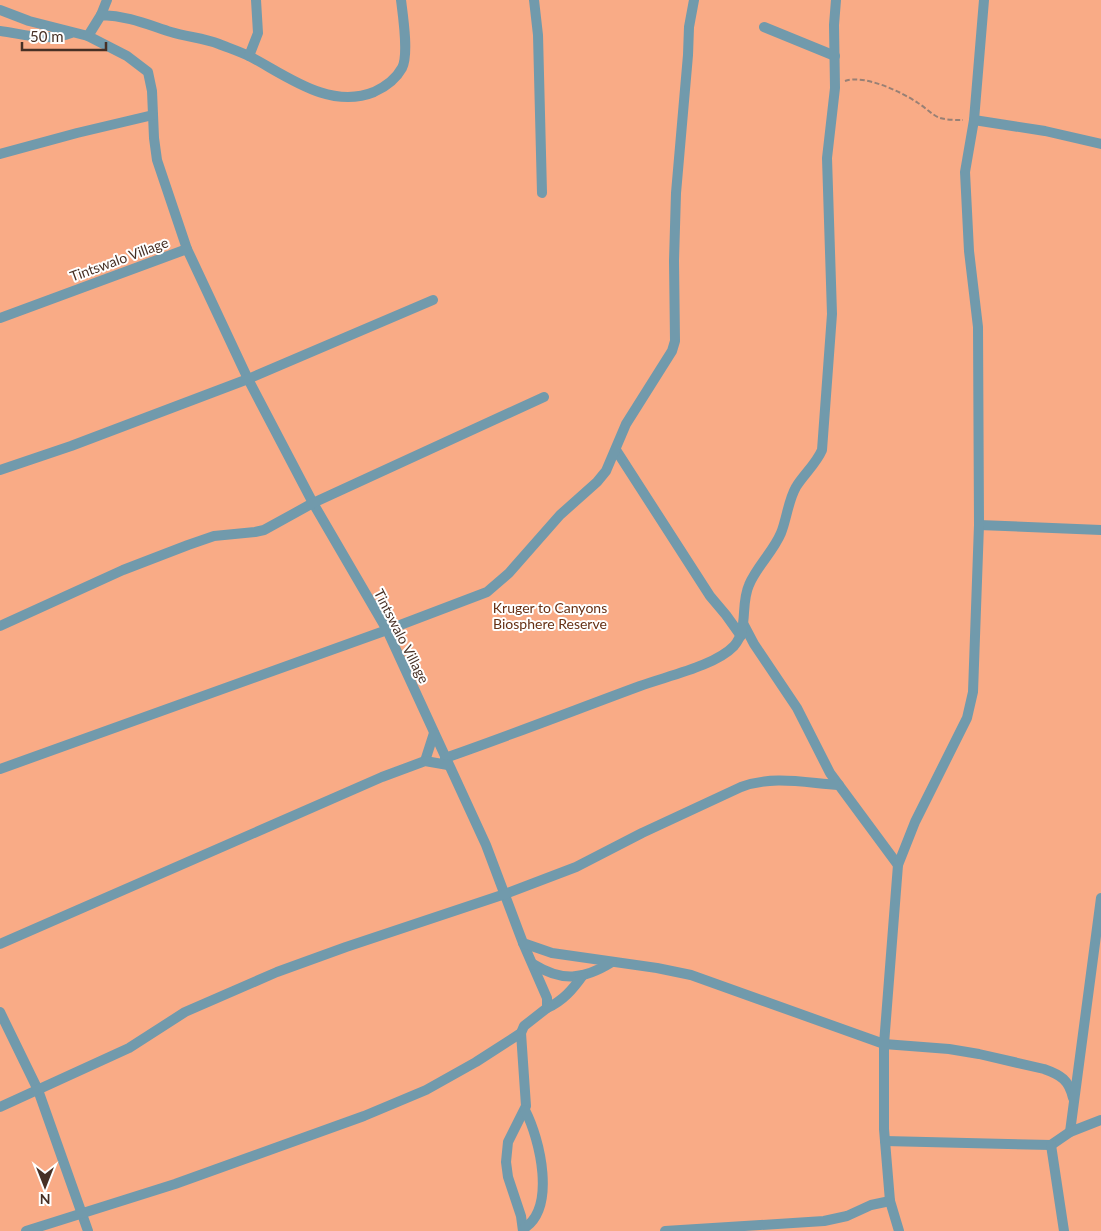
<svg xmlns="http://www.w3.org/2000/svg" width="1101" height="1231" font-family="Lato,sans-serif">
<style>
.green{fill:#f9ab86}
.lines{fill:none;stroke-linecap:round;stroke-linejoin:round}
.path{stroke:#988075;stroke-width:2;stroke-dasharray:5 2.5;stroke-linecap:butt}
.street{stroke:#719aac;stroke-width:10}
.labels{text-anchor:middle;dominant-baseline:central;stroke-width:4;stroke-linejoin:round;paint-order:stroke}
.street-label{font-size:14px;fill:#473025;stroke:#fff}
.park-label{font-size:14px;fill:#673014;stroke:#fff}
</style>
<rect width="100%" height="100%" fill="#f7ded3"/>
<!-- green -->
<rect class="green" x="0" y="0" width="1101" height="1231"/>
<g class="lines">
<!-- path -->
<path class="path" d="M845,81C864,74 902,92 918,103C925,107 932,115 940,118C947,120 956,120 963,120"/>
<!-- street -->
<g class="street">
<path d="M534,0L538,35L542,193"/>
<path d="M0,10L29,21L88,36L127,56L148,72L152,91L154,138L157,160L187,249"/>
<path d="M101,15L107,0"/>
<path d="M764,27L835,56"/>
<path d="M0,31C24,34 47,42 71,33"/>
<path d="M88,36L101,15C128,16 146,24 171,32C187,37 204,38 219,44C229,48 241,52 251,57C287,76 330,110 374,92C385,87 396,79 402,68C409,55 403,16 401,0"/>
<path d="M249,56L258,33L256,0"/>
<path d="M974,120L1045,131L1101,144"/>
<path d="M0,154L77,133L153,115"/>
<path d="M0,318L187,249L248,379L313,503L387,630L486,845L523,943L547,998V1008L524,1026L521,1033L526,1106L508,1142L506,1162L508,1177L521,1216L523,1231"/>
<path d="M616,450L710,596L726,615L741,636"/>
<path d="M0,470L71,446L248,379L433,300"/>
<path d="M979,525L1101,530"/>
<path d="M744,625L754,644L797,708L830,773L898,865"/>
<path d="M0,626L123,570L188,545L214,536L255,532L264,530L313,503L544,397"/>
<path d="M445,758C511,735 575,710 640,686C667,676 715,666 734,646C749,629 740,605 749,585C757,566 773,552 781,533C787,518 788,501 796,487C804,474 816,464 822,450L832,314L827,158L835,88L834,25L836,0"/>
<path d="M425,761L434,733"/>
<path d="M0,769L387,630L487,592L509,573L560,515L597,482L606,471L626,424L672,351L675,341L674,261L676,193L688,55L689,27L694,0"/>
<path d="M523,943L552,953L657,968L691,975L884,1044L949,1049L979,1054L1044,1069C1061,1075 1069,1080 1073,1098"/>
<path d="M0,944L382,777L425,761L448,765"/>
<path d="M533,964C562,982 583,980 612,962"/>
<path d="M547,1008C563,1001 573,989 583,975"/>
<path d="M0,1012L38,1090L88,1231"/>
<path d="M0,1107L129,1048L185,1012L277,972L346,947L505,894L576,867L642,833L741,787C773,775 806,783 839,785"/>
<path d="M1070,1132L1101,898"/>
<path d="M885,1141L1051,1145L1070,1132L1101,1120"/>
<path d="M1051,1145L1064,1231"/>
<path d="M523,1229C557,1209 540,1139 525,1110"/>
<path d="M26,1231L175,1184L364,1116L426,1090L476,1062L521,1033"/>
<path d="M665,1231L824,1221L847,1216L871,1205L890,1201"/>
<path d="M899,1231L890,1201L884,1129V1044L898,865L915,822L967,718L973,692L979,525L978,327L969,251L965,172L974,120L984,0"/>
</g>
</g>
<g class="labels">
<!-- street labels -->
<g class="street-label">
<text transform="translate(119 259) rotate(-20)">Tintswalo Village</text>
<text transform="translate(402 636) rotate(63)">Tintswalo Village</text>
</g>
<!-- park labels -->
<g class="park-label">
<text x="550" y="607">Kruger to Canyons<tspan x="550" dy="16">Biosphere Reserve</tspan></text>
</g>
</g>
<!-- north arrow -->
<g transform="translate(45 1186) rotate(180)" stroke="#ffffff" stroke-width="4" paint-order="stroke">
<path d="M0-4L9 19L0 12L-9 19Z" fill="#473025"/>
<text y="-8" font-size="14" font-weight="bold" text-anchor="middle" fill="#473025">N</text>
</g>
<!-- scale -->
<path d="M22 42v8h84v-8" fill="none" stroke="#473025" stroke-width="2.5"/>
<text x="30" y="42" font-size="15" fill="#473025" stroke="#ffffff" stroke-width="4" paint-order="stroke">50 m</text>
</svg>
